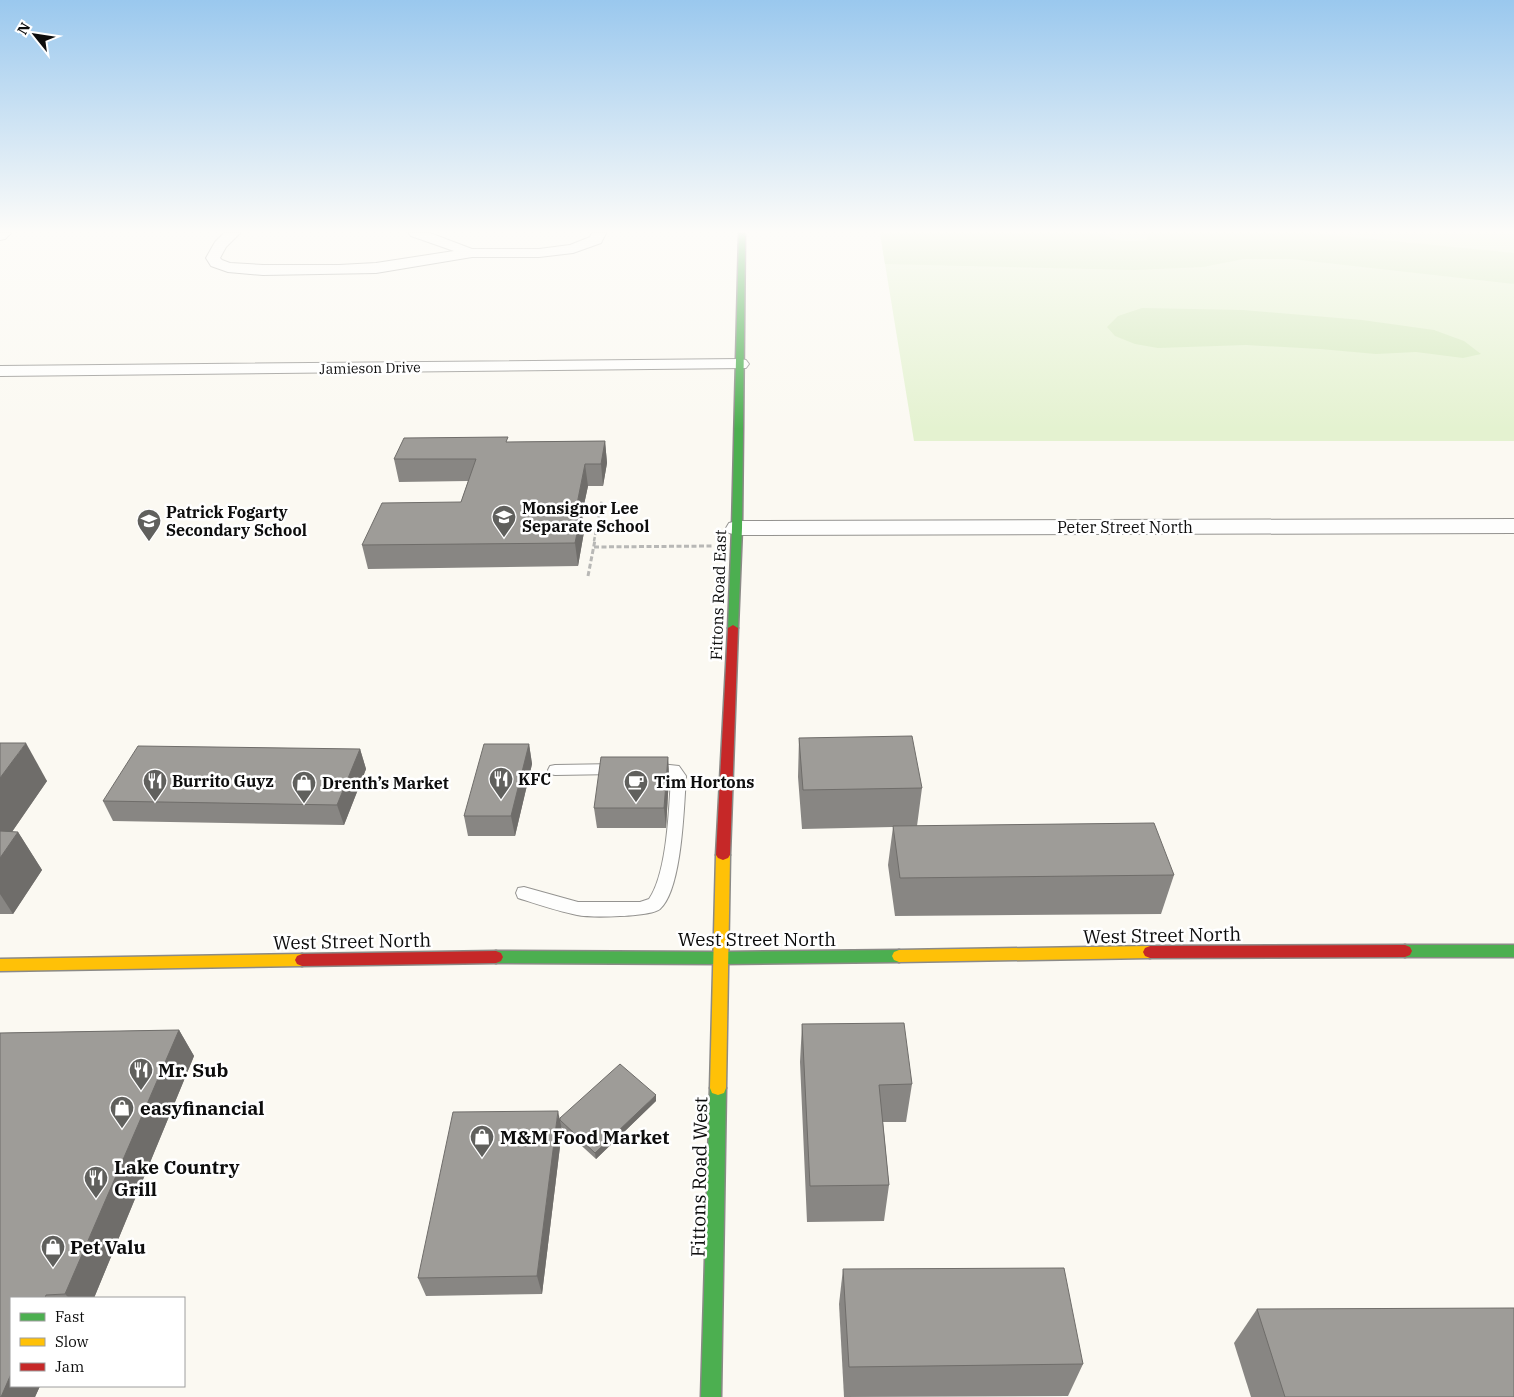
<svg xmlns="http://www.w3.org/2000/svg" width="1514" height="1397" font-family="'IBM Plex Serif',serif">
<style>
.green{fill:#e4f2d0}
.forest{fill:#d5eabe}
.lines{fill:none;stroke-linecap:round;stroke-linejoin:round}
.lane-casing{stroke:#949390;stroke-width:2}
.street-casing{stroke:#949390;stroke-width:2}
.fast-casing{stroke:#8b8a87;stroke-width:3}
.slow-casing{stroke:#8b8a87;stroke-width:3}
.jam-casing{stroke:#8b8a87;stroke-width:3}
.path-far1{stroke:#b8b8b6;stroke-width:2.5;stroke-dasharray:4 2;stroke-linecap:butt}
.path{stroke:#b8b8b6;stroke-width:3;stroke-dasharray:5 2.5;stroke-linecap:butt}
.lane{fill:#fefefd;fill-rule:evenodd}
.street{fill:#fefefd;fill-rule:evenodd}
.fast{fill:#4caf50;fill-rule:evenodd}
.slow{fill:#ffc107;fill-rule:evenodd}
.jam{fill:#c62828;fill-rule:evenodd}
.wall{fill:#888683}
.shaded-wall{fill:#6f6d6a}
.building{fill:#9e9c98;stroke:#6f6d6a}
.labels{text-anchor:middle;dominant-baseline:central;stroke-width:5;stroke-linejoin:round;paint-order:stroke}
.far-street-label{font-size:14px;fill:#0d0d0d;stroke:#fff}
.poi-label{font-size:16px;font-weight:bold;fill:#0d0d0d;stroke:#fff;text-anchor:start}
.street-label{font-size:16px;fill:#0d0d0d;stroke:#fff}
.near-street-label{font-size:19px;fill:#0d0d0d;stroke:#fff}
.near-poi-label{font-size:19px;font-weight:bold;fill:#0d0d0d;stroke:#fff;text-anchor:start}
</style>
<rect width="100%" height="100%" fill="#fbf9f2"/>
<!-- green -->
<path class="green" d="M880,233H1514V441H914Z"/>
<!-- forest -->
<g class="forest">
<path d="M880,233H1101C1116,242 1129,242 1147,240L1148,233H1313L1514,253V284L1291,259H1244L1203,267L1135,270L885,264Z"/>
<path d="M1142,308L1243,310L1362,320L1434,330L1464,341L1481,354L1463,358L1416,352L1376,354L1320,349L1246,345L1158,348L1135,344L1115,336L1107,327L1118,316Z"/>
</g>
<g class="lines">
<defs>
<g id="lane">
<path d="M651,763L679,766L686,776C684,806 682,890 660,909C651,917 590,918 577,915C557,911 537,904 518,898L516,893L518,888L524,887L578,902H640L649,899C667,873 669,810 671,777L670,775L646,772L644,768L646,764Z"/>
<path d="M617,764L622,765L624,769L622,773L617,774L555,775L550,774L548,770L550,766L555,765Z"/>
</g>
<g id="street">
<path d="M0,233H11L5,239L0,240Z"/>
<path d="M224,233H240L226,247L220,258L222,260L230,263L263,265H339L376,263L454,251L411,236L409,233H430L472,249H539L570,245L590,237L592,233H606L601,243L573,253L539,257H472L376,273L263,275L228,272L211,266L206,258L215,242Z"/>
<path d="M740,359L746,360L749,364L746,368L0,376V366Z"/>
<path d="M1514,519V533L737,535L729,533L726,528L729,523L737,521Z"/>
</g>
<g id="fast">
<path d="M739,233H745L742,528L738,628L733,631L728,628L732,528Z"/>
<path d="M1405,945H1514V957H1405L1400,955L1398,951L1400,947Z"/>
<path d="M899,950L904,952L906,956L904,960L899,962L721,964L496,963L491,961L489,957L491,953L496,951L721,952Z"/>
<path d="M718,1081L724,1083L726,1088L721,1397H701L710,1088L712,1083Z"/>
</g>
<g id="slow">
<path d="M723,850L728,852L730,855L726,1088L724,1093L718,1095L712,1093L710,1088L716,855L718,852Z"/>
<path d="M1150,946L1155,948L1157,952L1155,956L1150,958L899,962L894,960L892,956L894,952L899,950Z"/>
<path d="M302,954L307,956L309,960L307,964L302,966L0,971V959Z"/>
</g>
<g id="jam">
<path d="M733,625L738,628L730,855L728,858L723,860L718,858L716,855L728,628Z"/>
<path d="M1405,945L1410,947L1412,951L1410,955L1405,957L1150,958L1145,956L1143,952L1145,948L1150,946Z"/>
<path d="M496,951L501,953L503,957L501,961L496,963L302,966L297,964L295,960L297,956L302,954Z"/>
</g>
</defs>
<!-- lane casing -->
<use href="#lane" class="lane-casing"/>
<!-- street casing -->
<use href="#street" class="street-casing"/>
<!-- fast casing -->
<use href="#fast" class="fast-casing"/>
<!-- slow casing -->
<use href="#slow" class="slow-casing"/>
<!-- jam casing -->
<use href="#jam" class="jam-casing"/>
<!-- path-far1 -->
<path class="path-far1" d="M594,541L602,500"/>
<!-- path -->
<g class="path">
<path d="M594,547L713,546"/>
<path d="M588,576L595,540"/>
</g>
<!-- lane -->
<use href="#lane" class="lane"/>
<!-- street -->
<use href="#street" class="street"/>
<!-- fast -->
<use href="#fast" class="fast"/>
<!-- slow -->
<use href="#slow" class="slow"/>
<!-- jam -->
<use href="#jam" class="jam"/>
</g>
<!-- wall -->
<g class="wall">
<path d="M605,441L607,463L603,486H588L582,514L584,532L578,566L368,569L362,545L461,502L468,481L399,482L394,459L508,442Z"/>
<path d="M799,738L922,788L917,826L1174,875L1161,914L895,916L888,865L893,827L802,829L798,777Z"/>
<path d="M0,743L47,781L12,832H18L42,870L13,914H0Z"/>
<path d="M529,744L532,764L515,836H468L464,816Z"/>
<path d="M360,749L366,769L344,825L113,821L103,801Z"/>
<path d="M668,757L669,777L666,828H597L594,808Z"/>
<path d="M802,1024L912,1084L906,1122H883L889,1185L884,1221L807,1222L800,1062Z"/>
<path d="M179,1030L194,1056L94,1298H11L40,1386L35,1397H0V1033Z"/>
<path d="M656,1101L596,1159L561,1127L562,1130L542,1294L426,1296L418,1278L560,1118Z"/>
<path d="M843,1269L1083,1364L1068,1396L844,1397L839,1304Z"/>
<path d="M1257,1309L1514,1397H1251L1234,1343Z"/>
</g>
<!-- shaded-wall -->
<g class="shaded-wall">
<path d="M605,441L607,463L603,486L601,464Z"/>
<path d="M585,464L588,486L582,514L584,532L578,566L575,543L576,509Z"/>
<path d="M26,743L47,781L0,849V778Z"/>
<path d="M529,744L532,764L515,836L511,816Z"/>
<path d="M360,749L366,769L344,825L337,805Z"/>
<path d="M668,757L669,777L666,828L664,808Z"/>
<path d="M18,832L42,870L13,914L0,894V858Z"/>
<path d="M179,1030L194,1056L94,1298H69L65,1294Z"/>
<path d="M656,1095V1101L596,1159L595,1153Z"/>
<path d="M558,1111L562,1130L542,1294L537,1276Z"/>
<path d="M11,1374V1386H40L35,1397H1Z"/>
</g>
<!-- building -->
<g class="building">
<path d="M508,437L506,442L605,441L601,464H585L576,509H582L575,543L362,545L382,503L461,502L476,459H394L404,438Z"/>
<path d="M912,736L922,788L803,790L799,738Z"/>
<path d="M0,743H26L0,778Z"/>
<path d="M484,744H529L511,816H464Z"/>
<path d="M138,746L360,749L337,805L103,801Z"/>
<path d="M601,757H668L664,808H594Z"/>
<path d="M1154,823L1174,875L900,878L893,826Z"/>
<path d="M0,831L18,832L0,858Z"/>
<path d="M904,1023L912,1084L879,1085L889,1185L810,1186L802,1024Z"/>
<path d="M179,1030L65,1294L46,1295L45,1298H11V1374L1,1397H0V1033Z"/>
<path d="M620,1064L656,1095L595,1153L560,1120V1118Z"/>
<path d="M558,1111L537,1276L418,1278L453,1112Z"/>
<path d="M1064,1268L1083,1364L849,1367L843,1269Z"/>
<path d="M1514,1308V1397H1285L1257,1309Z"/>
</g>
<!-- sky -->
<linearGradient id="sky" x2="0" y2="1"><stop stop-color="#9ac8ee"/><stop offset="0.54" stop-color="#fdfcf9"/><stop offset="1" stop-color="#fdfcf9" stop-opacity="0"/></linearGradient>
<rect width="1514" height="429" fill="url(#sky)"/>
<!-- icons -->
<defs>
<symbol id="school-pin" viewBox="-11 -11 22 30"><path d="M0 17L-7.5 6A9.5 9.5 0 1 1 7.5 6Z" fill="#60605d" stroke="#fff"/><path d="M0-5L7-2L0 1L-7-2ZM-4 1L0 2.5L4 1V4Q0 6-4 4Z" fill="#fff"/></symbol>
<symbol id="restaurant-pin" viewBox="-11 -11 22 30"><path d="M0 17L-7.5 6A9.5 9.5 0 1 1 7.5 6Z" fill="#60605d" stroke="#fff"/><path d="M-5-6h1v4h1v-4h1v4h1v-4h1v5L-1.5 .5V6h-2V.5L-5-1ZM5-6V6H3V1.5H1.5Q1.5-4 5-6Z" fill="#fff"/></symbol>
<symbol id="cafe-pin" viewBox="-11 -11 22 30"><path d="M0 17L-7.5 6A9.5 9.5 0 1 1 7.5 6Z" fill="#60605d" stroke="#fff"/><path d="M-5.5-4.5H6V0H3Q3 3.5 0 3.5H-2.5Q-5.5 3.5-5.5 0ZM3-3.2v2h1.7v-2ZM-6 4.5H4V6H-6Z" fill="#fff"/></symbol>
<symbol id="shop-pin" viewBox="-11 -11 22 30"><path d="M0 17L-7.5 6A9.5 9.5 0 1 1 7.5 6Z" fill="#60605d" stroke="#fff"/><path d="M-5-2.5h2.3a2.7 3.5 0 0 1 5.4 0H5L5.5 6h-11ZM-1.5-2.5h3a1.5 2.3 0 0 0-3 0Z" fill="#fff"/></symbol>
</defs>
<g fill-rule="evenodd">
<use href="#school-pin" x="490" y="503" width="28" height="38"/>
<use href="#school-pin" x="135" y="507" width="28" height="38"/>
<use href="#restaurant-pin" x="487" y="765" width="28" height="38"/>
<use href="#restaurant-pin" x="141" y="767" width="28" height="38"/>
<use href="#cafe-pin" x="622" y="768" width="28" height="38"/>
<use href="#shop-pin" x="290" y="769" width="28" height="38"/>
<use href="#restaurant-pin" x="127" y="1056" width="28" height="38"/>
<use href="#shop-pin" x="108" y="1094" width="28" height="38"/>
<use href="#shop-pin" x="468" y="1123" width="28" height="38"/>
<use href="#restaurant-pin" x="82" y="1164" width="28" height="38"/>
<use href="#shop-pin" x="39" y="1233" width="28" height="38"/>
</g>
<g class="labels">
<!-- far-street labels -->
<g class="far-street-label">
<text transform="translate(370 368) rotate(-1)">Jamieson Drive</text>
</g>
<!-- poi labels -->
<g class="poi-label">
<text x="522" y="508">Monsignor Lee<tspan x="522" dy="18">Separate School</tspan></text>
<text x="166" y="512">Patrick Fogarty<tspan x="166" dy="18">Secondary School</tspan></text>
<text x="518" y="779">KFC</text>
<text x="172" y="781">Burrito Guyz</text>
<text x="654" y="782">Tim Hortons</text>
<text x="322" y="783">Drenth’s Market</text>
</g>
<!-- street labels -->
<g class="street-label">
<text x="1125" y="527">Peter Street North</text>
<text transform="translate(718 595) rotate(-88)">Fittons Road East</text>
</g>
<!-- near-street labels -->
<g class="near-street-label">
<text transform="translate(1162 935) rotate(-1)">West Street North</text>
<text x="757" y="939">West Street North</text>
<text transform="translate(352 941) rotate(-1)">West Street North</text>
<text transform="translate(699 1177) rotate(-89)">Fittons Road West</text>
</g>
<!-- near-poi labels -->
<g class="near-poi-label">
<text x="158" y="1070">Mr. Sub</text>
<text x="140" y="1108">easyfinancial</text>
<text x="500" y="1137">M&amp;M Food Market</text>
<text x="114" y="1167">Lake Country<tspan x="114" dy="22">Grill</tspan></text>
<text x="70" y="1247">Pet Valu</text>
</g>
</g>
<!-- legend -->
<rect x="10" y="1297" width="175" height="90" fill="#ffffff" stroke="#9e9e9e"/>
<rect x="20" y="1313" width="25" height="8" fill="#4caf50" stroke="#9e9e9e"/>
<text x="55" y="1322" font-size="15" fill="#0d0d0d">Fast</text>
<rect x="20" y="1338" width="25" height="8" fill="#ffc107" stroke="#9e9e9e"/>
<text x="55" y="1347" font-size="15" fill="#0d0d0d">Slow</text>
<rect x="20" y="1363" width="25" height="8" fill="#c62828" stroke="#9e9e9e"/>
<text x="55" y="1372" font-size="15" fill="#0d0d0d">Jam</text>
<!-- north arrow -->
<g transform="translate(35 35) rotate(300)" stroke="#ffffff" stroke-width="4" paint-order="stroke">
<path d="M0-4L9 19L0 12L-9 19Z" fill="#0d0d0d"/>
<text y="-8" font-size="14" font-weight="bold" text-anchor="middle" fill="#0d0d0d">N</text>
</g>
</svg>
